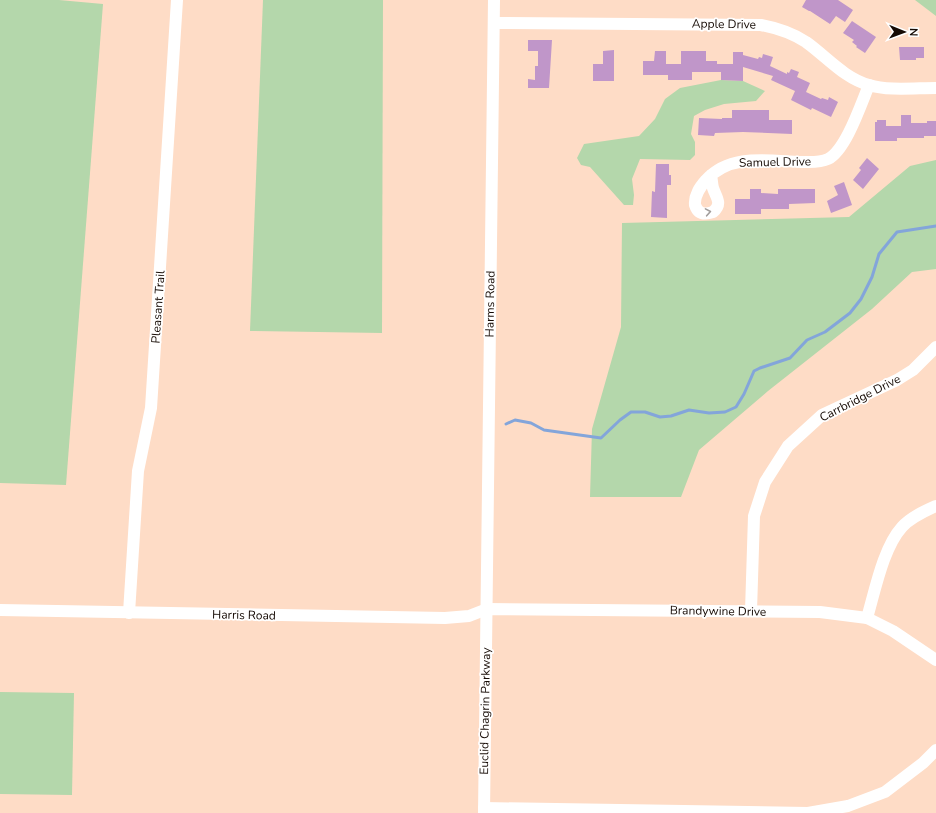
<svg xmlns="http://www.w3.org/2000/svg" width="936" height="813" font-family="'Nunito Sans',sans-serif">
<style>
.green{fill:#b4d7ab}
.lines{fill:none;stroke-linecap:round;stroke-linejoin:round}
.stream{stroke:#83a5da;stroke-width:3}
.building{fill:#c096c9}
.minor{stroke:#fff;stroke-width:12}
.oneway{stroke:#a19d9b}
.labels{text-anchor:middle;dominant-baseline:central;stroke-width:3.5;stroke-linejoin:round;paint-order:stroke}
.street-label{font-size:12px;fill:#150a04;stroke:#fff}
</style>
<rect width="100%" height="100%" fill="#fedcc6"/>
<!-- green -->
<g class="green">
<path d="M0,0H59L103,4L66,485L0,483Z"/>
<path d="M263,0H383L382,333L250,331Z"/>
<path d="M915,0H936V16Z"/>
<path d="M721,80L743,81L765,91L756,101L724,104L705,110L694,116L691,134L695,142V155L690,160L640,159L632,179L634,195L633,205H624L590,167L581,165L577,158L584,144L639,136L655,119L665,99L680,88Z"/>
<path d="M936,160V269L912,272L872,309L768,391L699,450L681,497H590L592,429L621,327L622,223L849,217L910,166Z"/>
<path d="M0,692L74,693L72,795L0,794Z"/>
</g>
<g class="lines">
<!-- stream -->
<path class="stream" d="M506,424L515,420L531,423L544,430L601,438L620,420L631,412H645L660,417L671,416L689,410L709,413L725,412L736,407L744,394L754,371L760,368L790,358L807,340L825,332L850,313L861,299L872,277L879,254L897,232L936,226"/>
</g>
<!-- building -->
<g class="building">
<path d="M806,0H838L853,10L845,22L836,16L830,24L810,11H809L802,7Z"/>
<path d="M852,21L876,37L865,53L856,47L857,46L852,42L854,40L843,33Z"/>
<path d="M528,40H552L549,88H528V79L535,80V66H538V51H528Z"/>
<path d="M899,47H924V58H916V60H900Z"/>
<path d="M614,50V81H593V64H603V51Z"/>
<path d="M655,51H666V64H681V51H706V61H717V64H733V52H743V55L758,59L759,57L762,58L763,54L773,57L770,66L787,74V72L789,73L791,69L799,72L797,77L810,83L806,92L821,99L822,98L828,100L829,97L838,102L831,117L812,108L811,110L791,100L795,91L771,80L773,76L743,67V81L721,80V72H692V80H668V75H643V61H654Z"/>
<path d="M732,110H769V120H792V134L743,132L715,133L714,136L698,135L699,118L722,119V118H732Z"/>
<path d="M901,115H911V123H927V121H936V136H924V138H897V141H875V122H877V120H886V126H901Z"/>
<path d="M867,158L879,169L863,189L853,180L861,170L859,168Z"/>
<path d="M656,164H669V175H671V185H667V218L651,217L652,191L655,192Z"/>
<path d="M844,182L852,205L831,213L827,201L838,195L834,186Z"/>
<path d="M750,189H761V193L778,194V189H815V203L789,204V209H761V214H735V199H750Z"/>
</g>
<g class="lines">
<!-- minor -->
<g class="minor">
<path d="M494,23L761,25C777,28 792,33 806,42C827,57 844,78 869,85C888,91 915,88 936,88"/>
<path d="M711,175C712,180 712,184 713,188C716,197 723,204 713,212C704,215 698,214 695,205C694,195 700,187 706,180C731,153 768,161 801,162C810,162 820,163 828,159C846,150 861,104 869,85"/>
<path d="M0,610L445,618L469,616L487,609L820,612L867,618L893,631L936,660"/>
<path d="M751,611L754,516L765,482L788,446L822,415L897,380L913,370L936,347"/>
<path d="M129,613L138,471L151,408L177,0"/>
<path d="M867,618C875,591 883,548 902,527C911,517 925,511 936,506"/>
<path d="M484,808L808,813L848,806L885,792L923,763L936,750"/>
<path d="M484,813L494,0"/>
</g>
</g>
<!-- one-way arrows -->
<defs><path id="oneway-chevron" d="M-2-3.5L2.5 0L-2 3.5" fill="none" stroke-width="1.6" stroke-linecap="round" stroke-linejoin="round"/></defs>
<use class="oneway" href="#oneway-chevron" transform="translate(708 212) rotate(-10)"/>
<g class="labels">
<!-- street labels -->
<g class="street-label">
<text transform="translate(724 24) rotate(1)">Apple Drive</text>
<text transform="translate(775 162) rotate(-1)">Samuel Drive</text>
<text transform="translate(490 304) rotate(-89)">Harms Road</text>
<text transform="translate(158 307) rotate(-86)">Pleasant Trail</text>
<text transform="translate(860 398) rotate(-27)">Carrbridge Drive</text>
<text transform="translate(718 611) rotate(1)">Brandywine Drive</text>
<text transform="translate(244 615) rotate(1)">Harris Road</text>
<text transform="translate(485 711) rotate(-89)">Euclid Chagrin Parkway</text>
</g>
</g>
<!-- north arrow -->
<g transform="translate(904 32) rotate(91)" stroke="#ffffff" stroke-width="3" paint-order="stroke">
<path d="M0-3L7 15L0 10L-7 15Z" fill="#150a04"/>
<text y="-6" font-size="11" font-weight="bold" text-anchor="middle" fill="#150a04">N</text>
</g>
</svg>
